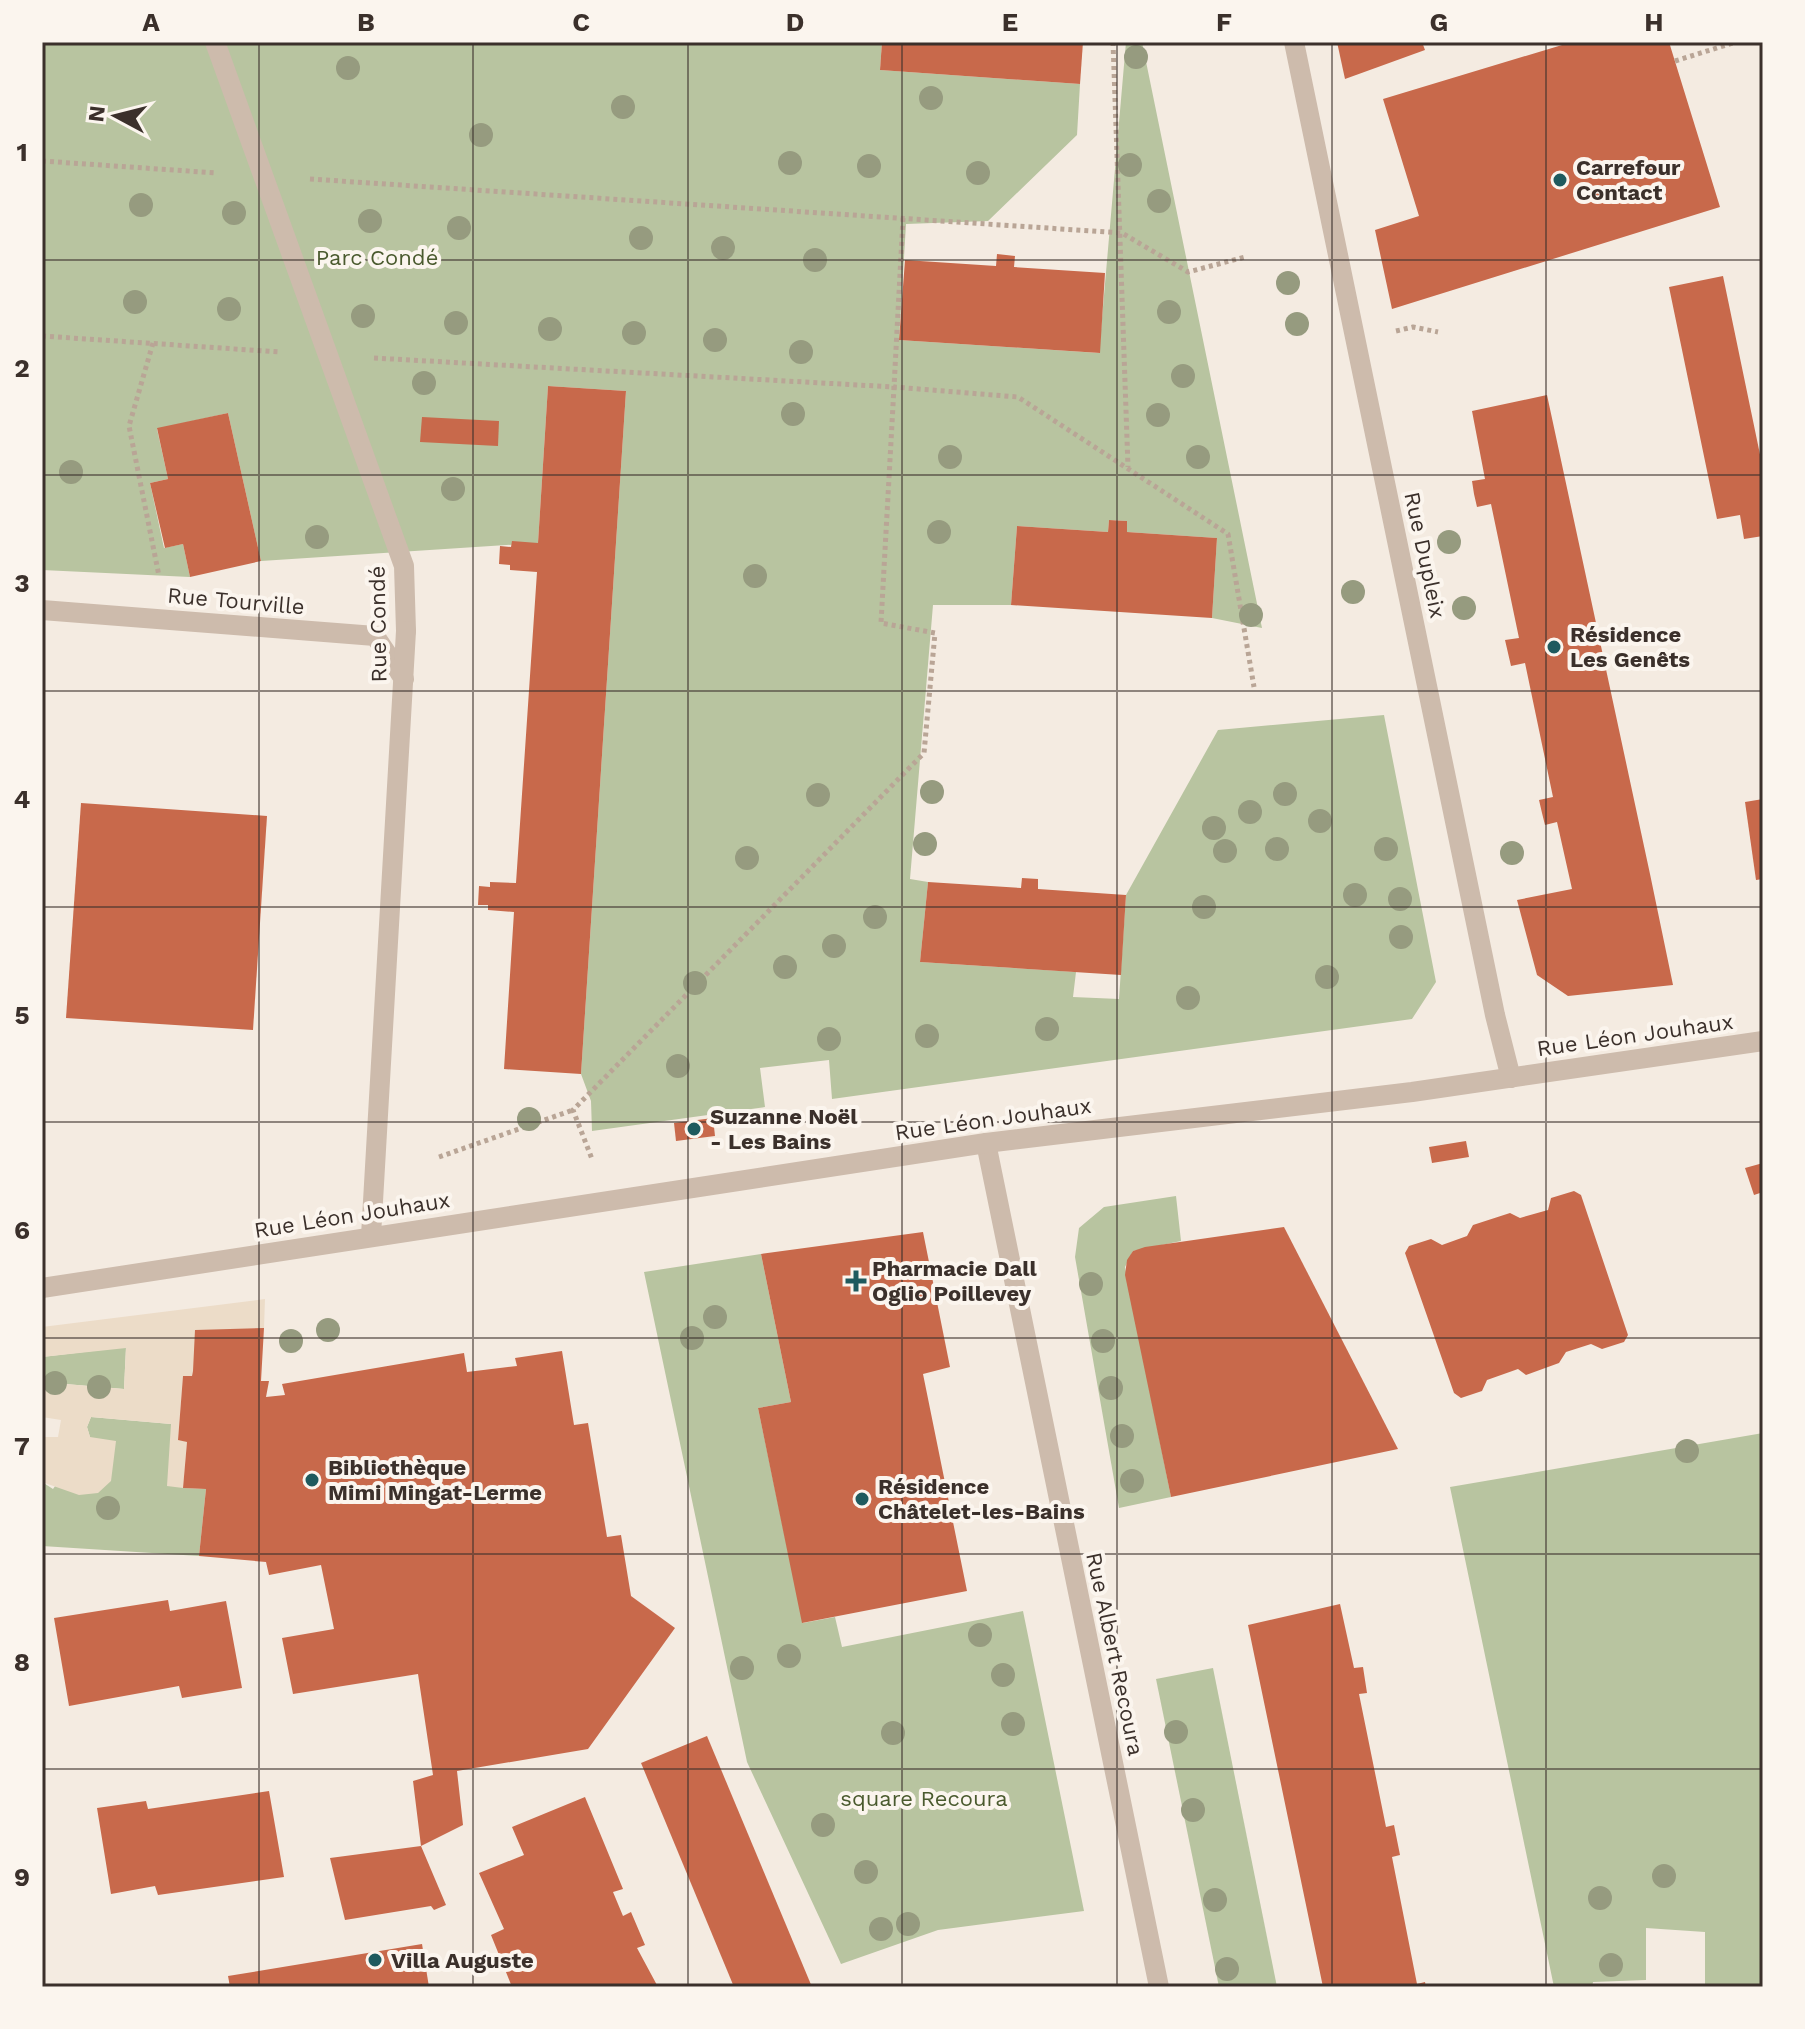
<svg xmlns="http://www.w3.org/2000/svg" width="1805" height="2029" font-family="'Work Sans',sans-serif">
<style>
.green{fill:#b8c4a0}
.plaza{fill:#ecdcc8}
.building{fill:#c8694b}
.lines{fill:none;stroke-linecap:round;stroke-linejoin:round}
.path{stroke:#b9a596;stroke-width:5;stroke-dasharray:4 4;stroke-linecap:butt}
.pedestrian{stroke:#cdbbac;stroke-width:20}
.minor{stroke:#cdbbac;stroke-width:20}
.tertiary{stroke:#cdbbac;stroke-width:20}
.tree{fill:#969b7f}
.grid{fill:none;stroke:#3b302b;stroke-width:2;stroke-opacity:0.55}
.poi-dot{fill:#1f5a5e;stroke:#fbf5ee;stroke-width:3}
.labels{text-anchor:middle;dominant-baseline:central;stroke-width:8;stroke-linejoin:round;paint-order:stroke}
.poi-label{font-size:22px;font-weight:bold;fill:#3b302b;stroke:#fbf5ee;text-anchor:start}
.park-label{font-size:22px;fill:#4a5a2e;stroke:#fbf5ee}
.street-label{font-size:22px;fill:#3b302b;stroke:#fbf5ee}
.neatline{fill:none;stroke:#3b302b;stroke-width:3}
.grid-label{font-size:26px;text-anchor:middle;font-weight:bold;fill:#3b302b}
</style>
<rect width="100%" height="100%" fill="#f4ebe1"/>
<!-- green -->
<g class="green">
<path d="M42,42H882L880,70L1080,84L1077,135L988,221L906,224L899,340L1099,353L1126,42H1142L1262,628L1212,618L1217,538L1127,532V521L1109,520L1108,532L1017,526L1011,605H933L910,879L928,882L920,962L1076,972L1073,997L1119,999L1126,895L1218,730L1384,715L1436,982L1412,1019L832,1099L829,1060L760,1068L765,1107L592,1131L591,1101L581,1074L626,391L548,386L538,543L261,561L228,413L157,429L168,479L150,483L164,548L183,544L190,577L42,570Z"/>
<path d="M1176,1196L1181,1241L1133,1251L1125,1267L1171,1497L1119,1508L1075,1257L1079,1228L1104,1207Z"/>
<path d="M761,1254L791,1402L758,1408L803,1623L835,1617L842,1647L1023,1611L1084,1911L938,1930L841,1964L747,1762L644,1272Z"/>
<path d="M126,1347L124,1389L42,1382V1357Z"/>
<path d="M91,1417L171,1424L183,1488L206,1489L199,1556L42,1546V1482L53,1489L90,1437L87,1427Z"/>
<path d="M1763,1433V1987H1705V1932L1646,1928V1980L1593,1982L1592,1987H1554L1450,1487Z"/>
<path d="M1213,1668L1277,1987H1219L1156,1679Z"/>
</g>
<!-- plaza -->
<path class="plaza" d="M265,1299L264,1328L193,1371L192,1376H183L178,1439L187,1442L183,1488L167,1486L171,1424L91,1417L87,1427L90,1437L116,1441L111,1481L98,1493L79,1495L42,1482V1437H58L61,1420L42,1417V1382L124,1389L126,1348L42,1357V1327Z"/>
<!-- building -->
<g class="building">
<path d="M882,42H1083L1080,84L880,70Z"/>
<path d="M1337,42H1422L1425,50L1345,79Z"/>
<path d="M1572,42H1669L1720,207L1392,309L1375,230L1419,216L1383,99Z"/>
<path d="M997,254L1015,256L1014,267L1105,273L1100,353L899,340L905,260L996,266Z"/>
<path d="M1723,276L1763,469V536L1744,539L1740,515L1717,519L1669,287Z"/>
<path d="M548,386L626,391L581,1074L504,1069L514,912L488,910V905H478L479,886L490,887V882L516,883L537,572L510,570V565L499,564L500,546L511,547L512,541L538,543Z"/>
<path d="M1547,395L1650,874L1673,985L1568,996L1537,975L1517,900L1572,889L1557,822L1545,825L1542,813L1539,800L1553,797L1525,663L1511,666L1505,640L1519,638L1491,504L1477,507L1474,494L1472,481L1485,479L1472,411Z"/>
<path d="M228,413L261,561L190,577L183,544L165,548L150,483L168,479L157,428Z"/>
<path d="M422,417L499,421L498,446L420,442Z"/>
<path d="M1109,520L1127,521V532L1217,538L1212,618L1011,605L1017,526L1108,532Z"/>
<path d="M1763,799V879L1756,880L1745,802Z"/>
<path d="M81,803L267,816L253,1030L66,1018Z"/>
<path d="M1022,878L1038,879V889L1126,895L1121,975L920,962L928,882L1021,888Z"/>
<path d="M713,1118L715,1136L676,1141L674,1123Z"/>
<path d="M1466,1141L1469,1157L1432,1163L1429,1147Z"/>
<path d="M1763,1163V1192L1754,1195L1745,1168Z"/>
<path d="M1574,1191L1581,1195L1628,1335L1624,1342L1602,1349L1591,1344L1566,1352L1559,1363L1526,1375L1518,1369L1487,1380L1482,1391L1461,1398L1454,1393L1405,1253L1409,1246L1431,1239L1442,1245L1467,1236L1473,1225L1510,1213L1520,1218L1548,1210L1551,1198Z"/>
<path d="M1284,1227L1398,1449L1171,1497L1125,1275L1127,1260L1133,1251L1145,1247Z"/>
<path d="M923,1232L950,1367L923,1374L967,1591L802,1623L758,1408L791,1402L761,1254Z"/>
<path d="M264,1328L261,1381H269L266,1397L285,1395L282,1384L464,1353L467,1372L517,1366L515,1358L562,1351L574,1425L588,1423L607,1537L621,1535L631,1596L675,1628L588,1749L457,1771L463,1825L421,1846L413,1781L433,1775L418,1674L293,1694L282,1638L334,1629L321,1565L269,1575L266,1562L199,1556L206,1489L183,1488L187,1442L178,1440L183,1376H192L193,1371L195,1330Z"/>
<path d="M168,1600L170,1611L226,1601L242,1688L182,1698L179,1686L69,1706L54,1618Z"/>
<path d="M1340,1604L1354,1668L1363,1667L1367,1693L1359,1694L1386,1827L1394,1825L1400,1855L1392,1857L1417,1984L1425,1982L1426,1987H1323L1248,1625Z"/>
<path d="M707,1736L812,1987H734L641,1763Z"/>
<path d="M269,1791L284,1877L158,1895L155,1886L111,1894L97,1808L146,1801L148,1809Z"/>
<path d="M585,1797L623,1889L613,1892L623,1916L631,1912L645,1945L637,1948L658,1987H512L491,1935L504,1929L479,1873L524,1855L512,1827Z"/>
<path d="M421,1846L446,1905L434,1910L431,1906L345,1920L330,1858Z"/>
<path d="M422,1944L429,1987H230L228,1976Z"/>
</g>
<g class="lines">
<!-- path -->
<g class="path">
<path d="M1113,42L1128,467"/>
<path d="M1675,61L1736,42"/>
<path d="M42,161L217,173"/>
<path d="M310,179L1122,233L1188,272L1245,257"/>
<path d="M903,218L894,387L1018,397L1228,534L1254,687"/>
<path d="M1396,331L1413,327L1438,332"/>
<path d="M42,336L280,352"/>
<path d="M153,343L129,426L159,576"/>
<path d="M374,358L894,387L881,623L935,633L924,753L573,1110L592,1159"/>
<path d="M439,1157L573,1110"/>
</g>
<!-- pedestrian -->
<path class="pedestrian" d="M215,42L404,566L406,631"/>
<!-- minor -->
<g class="minor">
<path d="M1294,42L1495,1015L1511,1078"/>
<path d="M42,610L375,636L404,679"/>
<path d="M986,1143L1159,1987"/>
<path d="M371,1236L406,631"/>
</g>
<!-- tertiary -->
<path class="tertiary" d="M42,1288L986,1143L1412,1092L1763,1041"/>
</g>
<!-- trees -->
<g class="tree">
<circle cx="1136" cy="57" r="12"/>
<circle cx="348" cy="68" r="12"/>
<circle cx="931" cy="98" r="12"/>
<circle cx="623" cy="107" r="12"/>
<circle cx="481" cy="135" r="12"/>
<circle cx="790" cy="163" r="12"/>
<circle cx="1130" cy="165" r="12"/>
<circle cx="869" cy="166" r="12"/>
<circle cx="978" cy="173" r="12"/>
<circle cx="1159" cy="201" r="12"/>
<circle cx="141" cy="205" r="12"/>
<circle cx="234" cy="213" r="12"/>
<circle cx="370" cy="221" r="12"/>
<circle cx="459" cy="228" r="12"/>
<circle cx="641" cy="238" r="12"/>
<circle cx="723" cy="248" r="12"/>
<circle cx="815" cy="260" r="12"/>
<circle cx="1288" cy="283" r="12"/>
<circle cx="135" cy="302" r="12"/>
<circle cx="229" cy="309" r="12"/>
<circle cx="1169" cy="312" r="12"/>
<circle cx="363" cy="316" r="12"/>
<circle cx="456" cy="323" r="12"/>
<circle cx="1297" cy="324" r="12"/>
<circle cx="550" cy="329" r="12"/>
<circle cx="634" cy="333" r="12"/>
<circle cx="715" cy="340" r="12"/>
<circle cx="801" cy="352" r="12"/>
<circle cx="1183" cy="376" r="12"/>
<circle cx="424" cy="383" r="12"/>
<circle cx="793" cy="414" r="12"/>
<circle cx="1158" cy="415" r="12"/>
<circle cx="950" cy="457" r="12"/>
<circle cx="1198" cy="457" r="12"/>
<circle cx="71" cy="472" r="12"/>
<circle cx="453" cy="489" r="12"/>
<circle cx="939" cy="532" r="12"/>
<circle cx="317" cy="537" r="12"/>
<circle cx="1449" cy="542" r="12"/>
<circle cx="755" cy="576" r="12"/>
<circle cx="1353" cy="592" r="12"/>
<circle cx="1464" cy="608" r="12"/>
<circle cx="1251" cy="615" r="12"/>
<circle cx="932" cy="792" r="12"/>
<circle cx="1285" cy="794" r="12"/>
<circle cx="818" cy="795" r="12"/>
<circle cx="1250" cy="812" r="12"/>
<circle cx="1320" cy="821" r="12"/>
<circle cx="1214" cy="828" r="12"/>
<circle cx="925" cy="844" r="12"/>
<circle cx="1277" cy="849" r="12"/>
<circle cx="1386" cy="849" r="12"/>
<circle cx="1225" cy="851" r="12"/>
<circle cx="1512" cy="853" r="12"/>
<circle cx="747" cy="858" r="12"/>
<circle cx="1355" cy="895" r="12"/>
<circle cx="1400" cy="899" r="12"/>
<circle cx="1204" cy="907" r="12"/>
<circle cx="875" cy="917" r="12"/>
<circle cx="1401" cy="937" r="12"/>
<circle cx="834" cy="946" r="12"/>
<circle cx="785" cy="967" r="12"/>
<circle cx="1327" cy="977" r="12"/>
<circle cx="695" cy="983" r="12"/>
<circle cx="1188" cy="998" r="12"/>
<circle cx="1047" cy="1029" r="12"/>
<circle cx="927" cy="1036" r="12"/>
<circle cx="829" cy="1039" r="12"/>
<circle cx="678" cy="1066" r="12"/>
<circle cx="529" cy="1119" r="12"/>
<circle cx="1091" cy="1284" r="12"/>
<circle cx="715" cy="1317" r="12"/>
<circle cx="328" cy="1330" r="12"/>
<circle cx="692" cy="1338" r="12"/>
<circle cx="291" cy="1341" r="12"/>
<circle cx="1103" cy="1341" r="12"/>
<circle cx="55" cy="1383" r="12"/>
<circle cx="99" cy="1387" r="12"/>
<circle cx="1111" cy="1388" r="12"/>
<circle cx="1122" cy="1436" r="12"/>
<circle cx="1687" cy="1451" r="12"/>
<circle cx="1132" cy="1481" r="12"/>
<circle cx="108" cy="1508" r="12"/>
<circle cx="980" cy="1635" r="12"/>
<circle cx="789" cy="1656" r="12"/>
<circle cx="742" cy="1668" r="12"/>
<circle cx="1003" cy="1675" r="12"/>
<circle cx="1013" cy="1724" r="12"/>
<circle cx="1176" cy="1732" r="12"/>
<circle cx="893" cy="1733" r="12"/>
<circle cx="1193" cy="1810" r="12"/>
<circle cx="823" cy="1825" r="12"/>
<circle cx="866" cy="1872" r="12"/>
<circle cx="1664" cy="1876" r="12"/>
<circle cx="1600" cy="1898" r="12"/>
<circle cx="1215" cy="1900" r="12"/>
<circle cx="908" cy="1924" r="12"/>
<circle cx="881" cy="1929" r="12"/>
<circle cx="1611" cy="1965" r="12"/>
<circle cx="1227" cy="1969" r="12"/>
</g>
<!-- grid -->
<path class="grid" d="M259,42V1987M473,42V1987M688,42V1987M902,42V1987M1117,42V1987M1332,42V1987M1546,42V1987M42,260H1763M42,475H1763M42,691H1763M42,907H1763M42,1122H1763M42,1338H1763M42,1554H1763M42,1769H1763"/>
<!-- markers -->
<g class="poi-dot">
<circle cx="1560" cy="180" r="8"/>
<circle cx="1554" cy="647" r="8"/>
<circle cx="694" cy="1129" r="8"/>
<path d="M852 1269h8v8h8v8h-8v8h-8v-8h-8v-8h8z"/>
<circle cx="312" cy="1480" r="8"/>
<circle cx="862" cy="1499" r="8"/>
<circle cx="375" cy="1960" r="8"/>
</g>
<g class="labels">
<!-- poi labels -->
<g class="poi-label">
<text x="1576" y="167">Carrefour<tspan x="1576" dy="25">Contact</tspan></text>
<text x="1570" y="634">Résidence<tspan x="1570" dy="25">Les Genêts</tspan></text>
<text x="710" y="1116">Suzanne Noël<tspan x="710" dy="25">- Les Bains</tspan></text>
<text x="872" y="1268">Pharmacie Dall<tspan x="872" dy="25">Oglio Poillevey</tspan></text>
<text x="328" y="1467">Bibliothèque<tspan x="328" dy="25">Mimi Mingat-Lerme</tspan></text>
<text x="878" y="1486">Résidence<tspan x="878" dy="25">Châtelet-les-Bains</tspan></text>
<text x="391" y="1960">Villa Auguste</text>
</g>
<!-- park labels -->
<g class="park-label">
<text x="377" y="257">Parc Condé</text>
<text x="924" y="1798">square Recoura</text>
</g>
<!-- street labels -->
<g class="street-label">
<text transform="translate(1425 555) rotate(78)">Rue Dupleix</text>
<text transform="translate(236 601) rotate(5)">Rue Tourville</text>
<text transform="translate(378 624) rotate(-91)">Rue Condé</text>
<text transform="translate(1635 1035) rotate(-8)">Rue Léon Jouhaux</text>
<text transform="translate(993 1119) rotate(-8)">Rue Léon Jouhaux</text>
<text transform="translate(352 1215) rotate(-9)">Rue Léon Jouhaux</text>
<text transform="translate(1115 1654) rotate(78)">Rue Albert Recoura</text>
</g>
</g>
<!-- border -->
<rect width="1805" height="2029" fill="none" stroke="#fbf5ee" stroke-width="88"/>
<!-- north arrow -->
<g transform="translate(116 116) rotate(277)" stroke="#fbf5ee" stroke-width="6" paint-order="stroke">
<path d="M0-6L14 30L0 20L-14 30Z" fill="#3b302b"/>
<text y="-12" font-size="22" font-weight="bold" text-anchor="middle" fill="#3b302b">N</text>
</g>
<rect x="44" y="44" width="1717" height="1941" class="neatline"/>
<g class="grid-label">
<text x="151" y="31">A</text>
<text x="366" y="31">B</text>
<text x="581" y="31">C</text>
<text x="795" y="31">D</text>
<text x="1010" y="31">E</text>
<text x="1224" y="31">F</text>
<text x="1439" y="31">G</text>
<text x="1654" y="31">H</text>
<text x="22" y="161">1</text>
<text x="22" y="377">2</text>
<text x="22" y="592">3</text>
<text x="22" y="808">4</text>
<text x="22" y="1024">5</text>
<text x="22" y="1239">6</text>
<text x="22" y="1455">7</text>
<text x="22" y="1671">8</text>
<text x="22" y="1886">9</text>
</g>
</svg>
